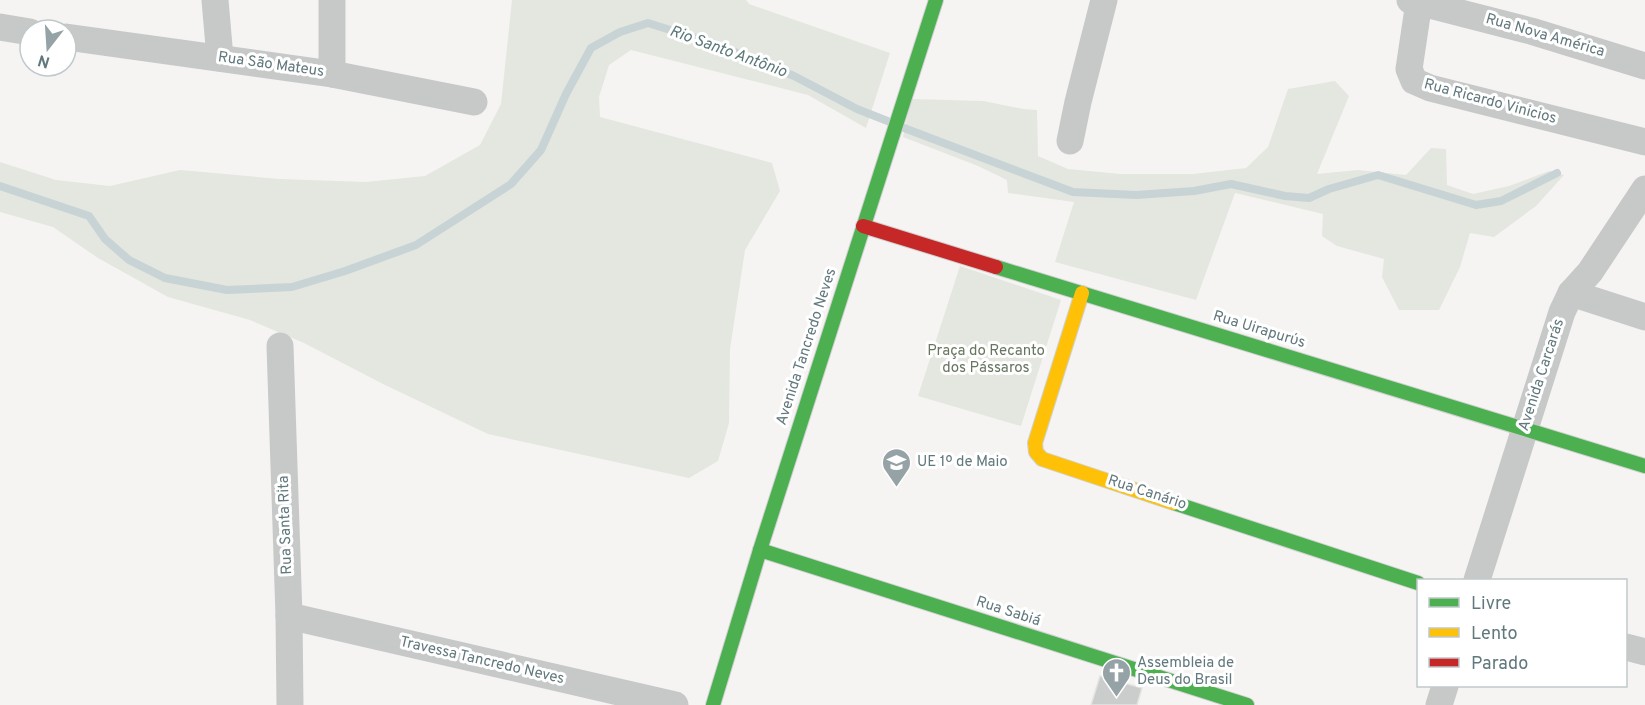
<svg xmlns="http://www.w3.org/2000/svg" width="1645" height="705" font-family="Overpass,sans-serif">
<style>
.green{fill:#e4e6e0}
.lines{fill:none;stroke-linecap:round;stroke-linejoin:round}
.stream{stroke:#c7d3d4;stroke-width:8}
.building{fill:#cbcccc;stroke:#e4e4e3;stroke-width:1.5}
.fast-casing{stroke:#d0d1d1;stroke-width:16}
.slow-casing{stroke:#d0d1d1;stroke-width:16}
.jam-casing{stroke:#d0d1d1;stroke-width:16}
.street{stroke:#c7c9c9;stroke-width:27}
.fast{stroke:#4caf50;stroke-width:14}
.slow{stroke:#ffc107;stroke-width:14}
.jam{stroke:#c62828;stroke-width:14}
.labels{text-anchor:middle;dominant-baseline:central;stroke-width:6;stroke-linejoin:round;paint-order:stroke}
.street-label{font-size:15px;fill:#61787d;stroke:#fff}
.park-label{font-size:15px;fill:#687660;stroke:#fff}
.poi-label{font-size:15px;fill:#61787d;stroke:#fff;text-anchor:start}
.water-label{font-size:16px;font-style:italic;fill:#5b7879;stroke:#fff}
</style>
<rect width="100%" height="100%" fill="#f5f4f3"/>
<!-- green -->
<g class="green">
<path d="M512,0H746L749,4L890,53L866,128L808,95L631,50L609,65L599,97L600,117L772,163L780,191L745,250L730,349L729,423L718,461L689,478L488,434L385,385L304,343L250,320L168,297L98,258L53,227L0,212V162L56,180L110,186L180,170L280,179L366,182L425,176L480,145L501,104Z"/>
<path d="M1335,81L1349,96L1317,174L1358,170L1406,175L1431,148L1446,149L1447,185L1473,194L1509,186L1549,171L1564,175L1536,206L1494,237L1470,233L1460,267L1439,310H1399L1382,277L1384,259L1337,246L1322,236L1323,214L1235,193L1196,300L1055,262L1074,202L1008,193L1007,180L978,166L903,137L911,99L983,101L1023,109L1037,110L1038,156L1068,169L1120,174H1193L1246,168L1268,147L1288,89Z"/>
<path d="M960,266L1061,300L1021,426L918,396Z"/>
</g>
<g class="lines">
<!-- stream -->
<g class="stream">
<path d="M904,128L1073,192L1136,195L1194,191L1231,184L1285,196L1309,198L1329,189L1378,175L1476,205L1501,201L1557,173"/>
<path d="M0,186L89,216L105,239L129,260L165,278L227,290L292,287L345,271L416,245L511,184L541,150L566,94L591,48L620,32L648,23L715,44L794,76L857,109L890,122"/>
</g>
</g>
<!-- building -->
<path class="building" d="M1100,676L1142,688L1137,705H1091Z"/>
<g class="lines">
<defs>
<g id="fast">
<path d="M996,267L1645,466"/>
<path d="M1174,503L1418,583"/>
<path d="M760,550L1247,705"/>
<path d="M713,705L760,550L936,0"/>
</g>
<path id="slow" d="M1082,293L1035,443L1036,452L1042,459L1174,503"/>
<path id="jam" d="M863,226L996,267"/>
</defs>
<!-- fast casing -->
<use href="#fast" class="fast-casing"/>
<!-- slow casing -->
<use href="#slow" class="slow-casing"/>
<!-- jam casing -->
<use href="#jam" class="jam-casing"/>
<!-- street -->
<g class="street">
<path d="M215,0L220,58"/>
<path d="M332,0V74"/>
<path d="M1410,0L1531,31L1645,66"/>
<path d="M1419,2L1409,69L1414,81L1430,88L1645,142"/>
<path d="M0,27L30,32"/>
<path d="M66,37L332,74L474,102"/>
<path d="M1070,141L1078,102L1104,0"/>
<path d="M1571,293L1645,317"/>
<path d="M280,346L289,616L290,705"/>
<path d="M1477,580L1562,312L1571,293L1590,272L1645,189"/>
<path d="M289,616L675,705"/>
<path d="M1626,647L1645,652"/>
<path d="M1439,705L1445,686"/>
</g>
<!-- fast -->
<use href="#fast" class="fast"/>
<!-- slow -->
<use href="#slow" class="slow"/>
<!-- jam -->
<use href="#jam" class="jam"/>
</g>
<!-- icons -->
<defs>
<symbol id="school-pin" viewBox="-11 -11 22 30"><path d="M0 17L-7.5 6A9.5 9.5 0 1 1 7.5 6Z" fill="#95a3a6" stroke="#fff"/><path d="M0-5L7-2L0 1L-7-2ZM-4 1L0 2.5L4 1V4Q0 6-4 4Z" fill="#fff"/></symbol>
<symbol id="church-pin" viewBox="-11 -11 22 30"><path d="M0 17L-7.5 6A9.5 9.5 0 1 1 7.5 6Z" fill="#95a3a6" stroke="#fff"/><path d="M-1.2-6h2.4v3.5h3.3v2.4h-3.3V6h-2.4V-.1h-3.3v-2.4h3.3Z" fill="#fff"/></symbol>
</defs>
<g fill-rule="evenodd">
<use href="#school-pin" x="880" y="446" width="33" height="45"/>
<use href="#church-pin" x="1100" y="656" width="33" height="45"/>
</g>
<g class="labels">
<!-- street labels -->
<g class="street-label">
<text transform="translate(1545 36) rotate(16)">Rua Nova América</text>
<text transform="translate(271 65) rotate(8)">Rua São Mateus</text>
<text transform="translate(1490 102) rotate(15)">Rua Ricardo Vinicios</text>
<text transform="translate(1259 330) rotate(17)">Rua Uirapurύs</text>
<text transform="translate(807 347) rotate(-72)">Avenida Tancredo Neves</text>
<text transform="translate(1542 375) rotate(-72)">Avenida Carcarás</text>
<text transform="translate(1147 493) rotate(18)">Rua Canário</text>
<text transform="translate(286 525) rotate(-92)">Rua Santa Rita</text>
<text transform="translate(1008 612) rotate(18)">Rua Sabiá</text>
<text transform="translate(482 661) rotate(13)">Travessa Tancredo Neves</text>
</g>
<!-- park labels -->
<g class="park-label">
<text x="986" y="351">Praça do Recanto<tspan x="986" dy="17">dos Pássaros</tspan></text>
</g>
<!-- poi labels -->
<g class="poi-label">
<text x="917" y="462">UE 1º de Maio</text>
<text x="1137" y="663">Assembleia de<tspan x="1137" dy="17">Deus do Brasil</tspan></text>
</g>
<!-- water labels -->
<g class="water-label">
<text transform="translate(728 52) rotate(20)">Rio Santo Antônio</text>
</g>
</g>
<!-- legend -->
<rect x="1417" y="579" width="210" height="108" fill="#ffffff" stroke="#c0c9cb" stroke-width="1.5"/>
<rect x="1429" y="598" width="30" height="9" fill="#4caf50" stroke="#c0c9cb" stroke-width="1.5"/>
<text x="1471" y="609" font-size="18" fill="#61787d">Livre</text>
<rect x="1429" y="628" width="30" height="9" fill="#ffc107" stroke="#c0c9cb" stroke-width="1.5"/>
<text x="1471" y="639" font-size="18" fill="#61787d">Lento</text>
<rect x="1429" y="658" width="30" height="9" fill="#c62828" stroke="#c0c9cb" stroke-width="1.5"/>
<text x="1471" y="669" font-size="18" fill="#61787d">Parado</text>
<!-- north arrow -->
<g transform="translate(48 48) rotate(197)"><circle r="28" fill="#ffffff" stroke="#c0c9cb" stroke-width="1.5"/>
<path d="M0-4.5L10 22L0 15L-10 22Z" fill="#95a3a6"/>
<text y="-9" font-size="16" font-weight="bold" text-anchor="middle" fill="#61787d">N</text>
</g>
</svg>
